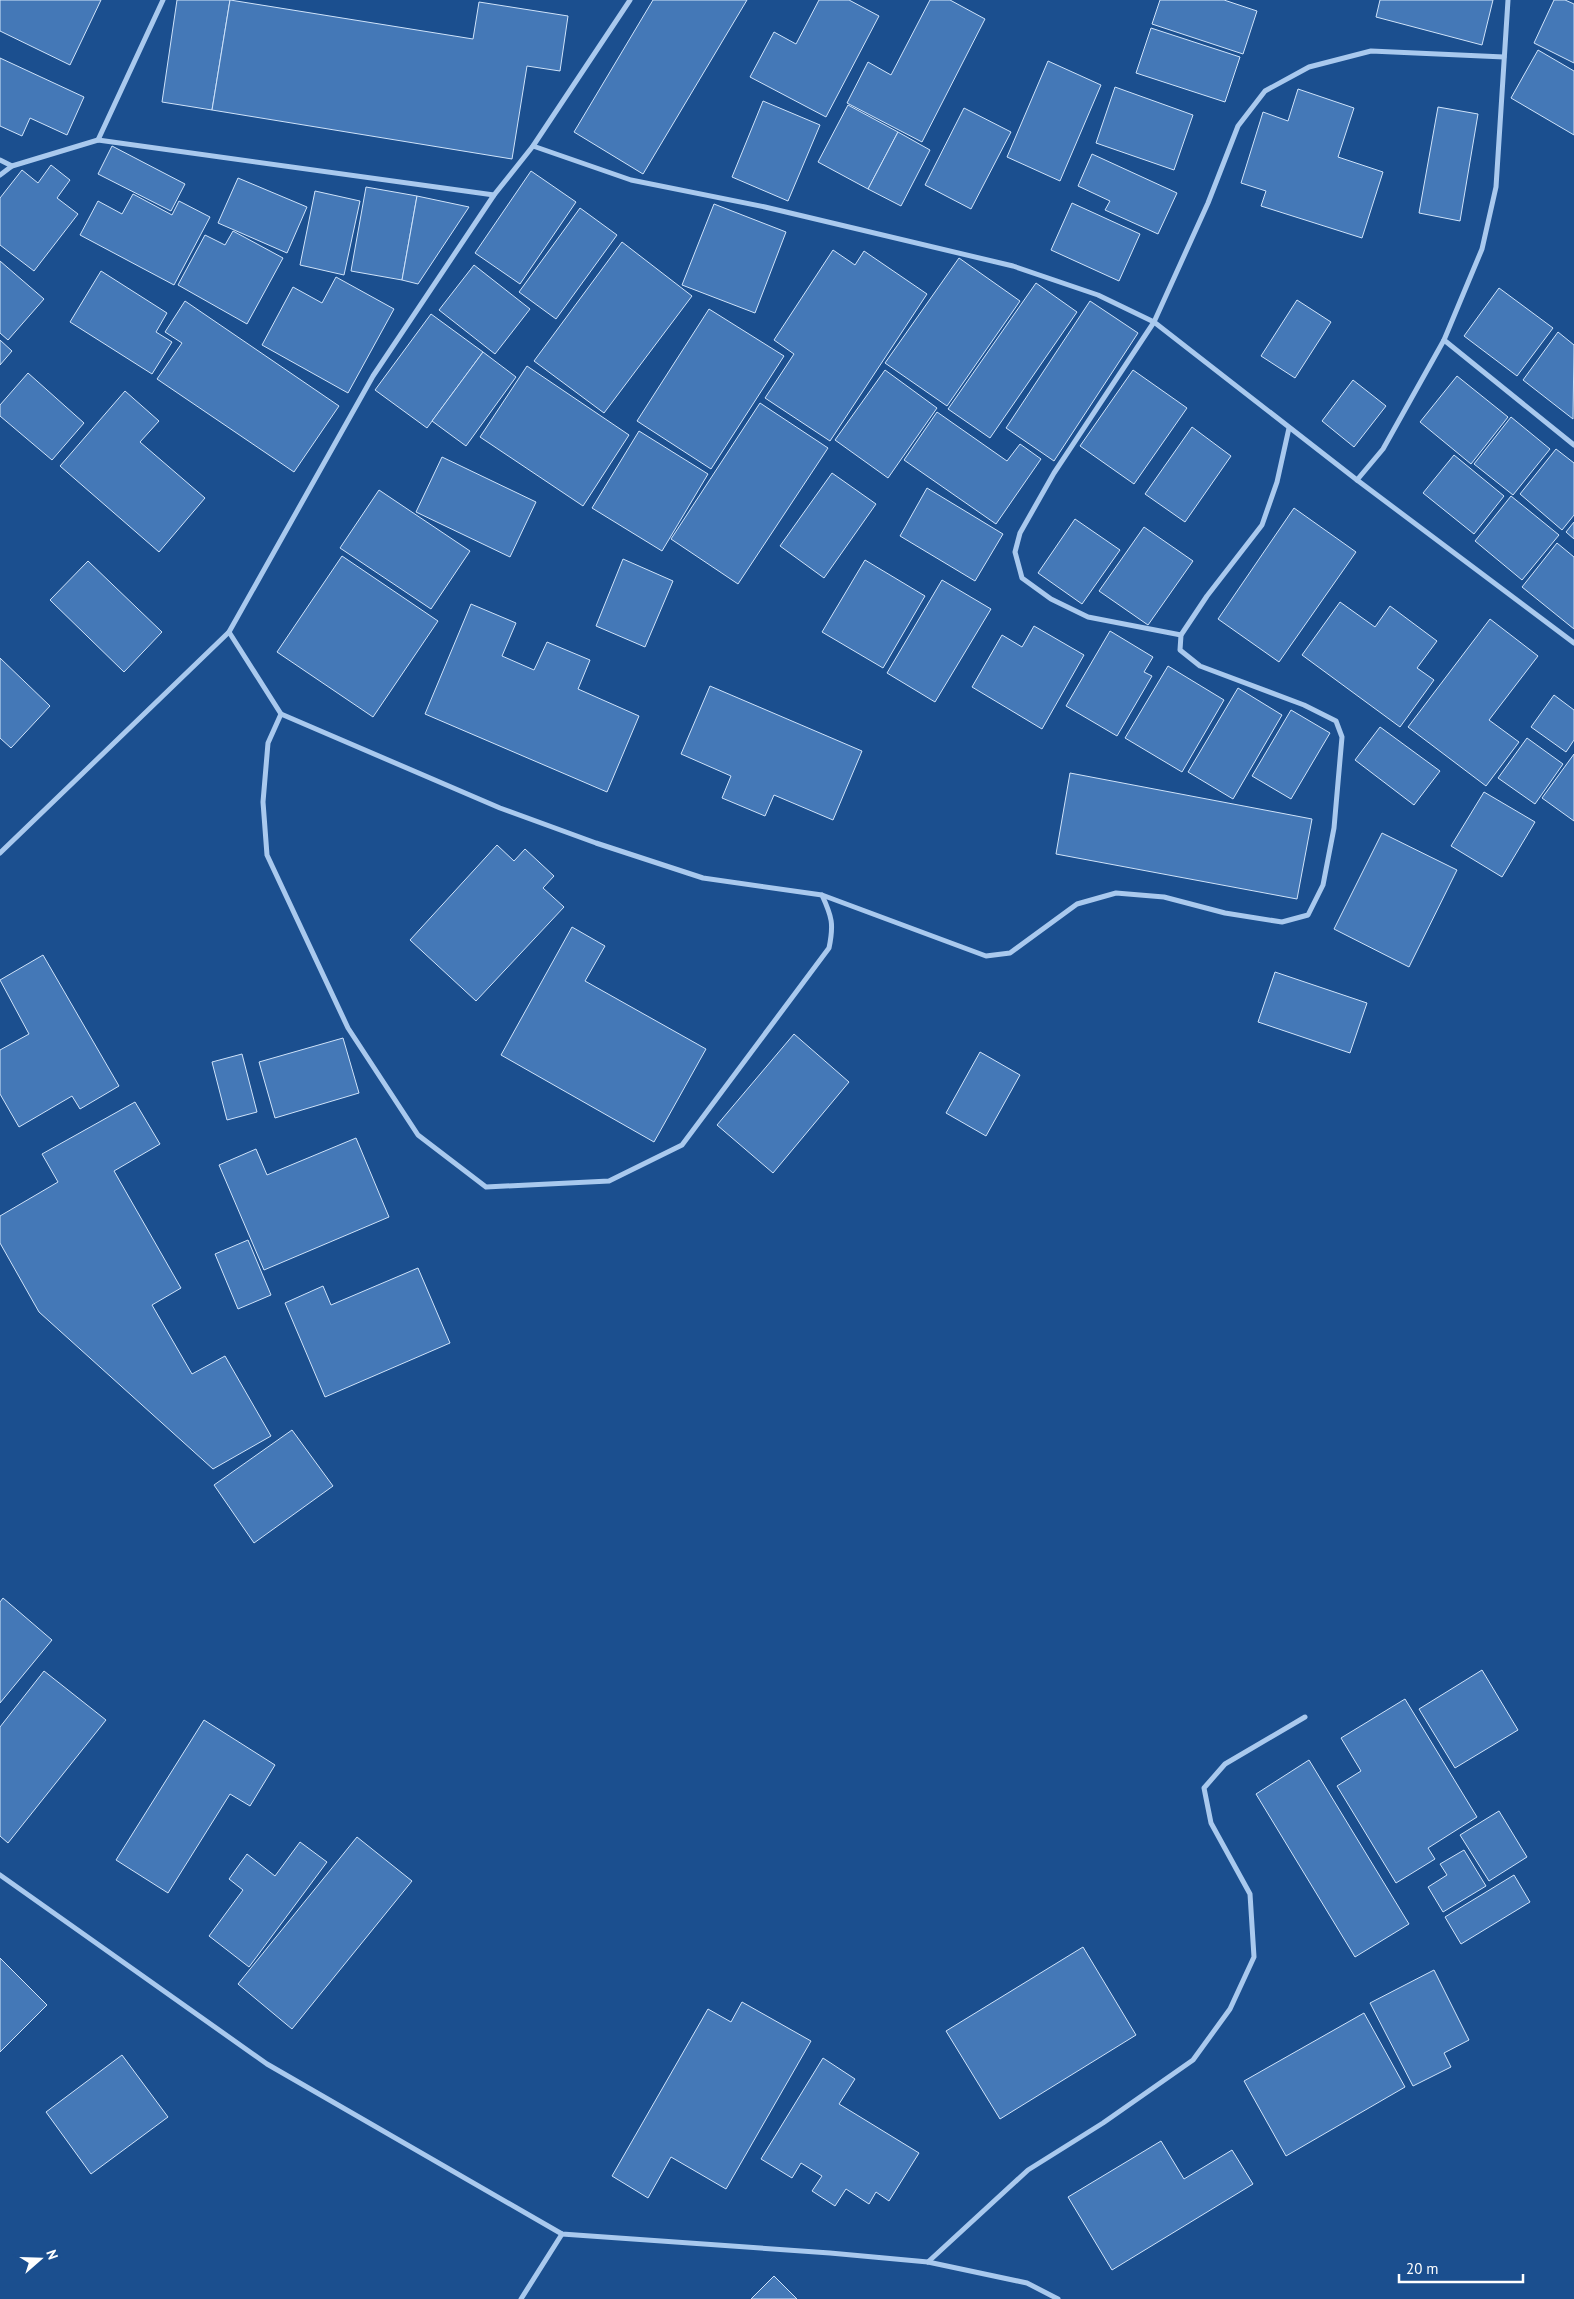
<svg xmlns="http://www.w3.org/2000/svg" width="1574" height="2299" font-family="'PT Sans',sans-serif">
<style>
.building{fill:#4478b7;stroke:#cfe3fa}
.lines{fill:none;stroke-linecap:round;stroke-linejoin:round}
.street{stroke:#a9c9ee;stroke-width:5}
</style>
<rect width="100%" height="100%" fill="#1b4f8f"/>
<!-- building -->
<g class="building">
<path d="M0,0H101L70,65L0,31Z"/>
<path d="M177,0H230L212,110L162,102Z"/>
<path d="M230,0L473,39L479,2L568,16L560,71L527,66L512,159L212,110Z"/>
<path d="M653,0H747L643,174L574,132Z"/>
<path d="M819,0H849L879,16L826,117L750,77L774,32L796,44Z"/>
<path d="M930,0H950L985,19L922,142L847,103L868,62L891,75Z"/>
<path d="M1160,0H1224L1257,11L1243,54L1152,24Z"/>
<path d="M1380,0H1493L1482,45L1376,17Z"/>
<path d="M1554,0H1565L1574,4V63L1534,43Z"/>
<path d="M1151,28L1240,57L1225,102L1136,73Z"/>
<path d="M1538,50L1574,71V135L1511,98Z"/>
<path d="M0,58L84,97L67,135L30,118L22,136L0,126Z"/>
<path d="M1048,61L1101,85L1060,181L1007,157Z"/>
<path d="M1115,87L1193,115L1174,170L1096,143Z"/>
<path d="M1298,89L1354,108L1338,157L1383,172L1362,238L1261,206L1266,191L1241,183L1263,112L1288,121Z"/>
<path d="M763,101L820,125L788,201L732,177Z"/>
<path d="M848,105L898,132L868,189L818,162Z"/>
<path d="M1438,107L1478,114L1460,221L1419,213Z"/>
<path d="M964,108L1011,132L971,209L925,185Z"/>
<path d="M898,132L930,150L901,206L868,189Z"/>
<path d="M112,146L185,184L171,211L98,174Z"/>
<path d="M1092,154L1177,193L1158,234L1105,210L1110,201L1078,186Z"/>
<path d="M51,165L70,180L57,198L78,214L34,271L0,245V198L22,170L38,183Z"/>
<path d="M531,171L576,202L520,284L475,253Z"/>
<path d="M238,178L307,207L287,253L218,223Z"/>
<path d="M366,187L417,196L402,280L351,271Z"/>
<path d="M315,191L360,201L344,275L300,265Z"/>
<path d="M133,194L172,215L179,201L210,217L174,285L80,235L98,201L122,214Z"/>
<path d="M417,196L469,207L418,284L402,280Z"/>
<path d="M1072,203L1140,234L1119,281L1051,250Z"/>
<path d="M714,204L786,232L755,313L682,285Z"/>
<path d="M580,208L617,235L556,319L519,292Z"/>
<path d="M233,231L283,258L247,324L178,285L205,235L225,245Z"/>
<path d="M622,242L692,296L604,413L534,361Z"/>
<path d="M833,250L855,265L864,251L927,294L830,441L765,398L794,354L774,340Z"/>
<path d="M959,258L1020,301L947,406L885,363Z"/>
<path d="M0,261L44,299L8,340L0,333Z"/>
<path d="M474,265L530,309L495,354L439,310Z"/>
<path d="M101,271L167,313L156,332L172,342L152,374L70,322Z"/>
<path d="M336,277L394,309L348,393L262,345L293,287L322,303Z"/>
<path d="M1036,283L1077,312L990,438L948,409Z"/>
<path d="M1499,288L1553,328L1517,376L1464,336Z"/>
<path d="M1297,300L1331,322L1295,378L1261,356Z"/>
<path d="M185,301L339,406L294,472L157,379L182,343L165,332Z"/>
<path d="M1090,301L1138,333L1054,461L1006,428Z"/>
<path d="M709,309L784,356L711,469L637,421Z"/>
<path d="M431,314L483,352L427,428L375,390Z"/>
<path d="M1558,332L1574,345L1573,419L1523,380Z"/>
<path d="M0,340L12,351L0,365Z"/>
<path d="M483,352L516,377L466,446L432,421Z"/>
<path d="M527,366L629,435L583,506L480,437Z"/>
<path d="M885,370L937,408L888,478L835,440Z"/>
<path d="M1133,370L1187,408L1134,484L1080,446Z"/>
<path d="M28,373L84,423L52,460L0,416V405Z"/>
<path d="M1457,376L1508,417L1471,464L1420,422Z"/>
<path d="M1353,380L1386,406L1354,447L1322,421Z"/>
<path d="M125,391L159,421L140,442L205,498L159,552L60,466Z"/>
<path d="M760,403L828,448L738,584L671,539Z"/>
<path d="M937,412L1007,461L1020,444L1041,459L996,524L904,460Z"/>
<path d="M1511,417L1550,449L1513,495L1474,464Z"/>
<path d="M1192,427L1231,456L1185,522L1145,494Z"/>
<path d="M639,431L708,474L662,551L592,508Z"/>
<path d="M1556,449L1574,463V515L1562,530L1520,494Z"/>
<path d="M1454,455L1504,496L1474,534L1423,493Z"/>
<path d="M442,457L536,502L510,557L416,512Z"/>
<path d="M832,473L876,504L824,578L780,546Z"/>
<path d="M927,488L1003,534L975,581L900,536Z"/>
<path d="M379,490L470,551L431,609L340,548Z"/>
<path d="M1511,496L1559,535L1522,580L1475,541Z"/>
<path d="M1294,508L1356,552L1279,662L1218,619Z"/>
<path d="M1075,519L1120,550L1082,604L1038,573Z"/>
<path d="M1574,522V539L1566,532Z"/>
<path d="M1144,527L1193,561L1148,625L1099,591Z"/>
<path d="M1557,543L1574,557V629L1522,587Z"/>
<path d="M342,556L438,621L373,717L277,652Z"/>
<path d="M623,559L673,581L645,647L596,626Z"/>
<path d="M865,560L925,596L883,668L822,632Z"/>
<path d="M88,561L162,632L124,672L50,600Z"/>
<path d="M942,580L991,609L935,702L887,673Z"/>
<path d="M1340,602L1375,627L1390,606L1437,641L1417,668L1434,680L1400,727L1302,655Z"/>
<path d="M471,604L516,623L502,656L534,670L547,642L590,660L578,689L639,716L607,792L425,714Z"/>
<path d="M1490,619L1538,656L1489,720L1519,742L1486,786L1408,727Z"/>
<path d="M1034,626L1084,655L1042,729L972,687L1002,635L1022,647Z"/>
<path d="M1110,631L1153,657L1144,672L1152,676L1117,736L1066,706Z"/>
<path d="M0,658L50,706L11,748L0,738Z"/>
<path d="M1168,666L1224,700L1182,772L1125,738Z"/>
<path d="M710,686L862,751L833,820L774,795L765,816L722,798L731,776L681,754Z"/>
<path d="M1238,688L1282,715L1233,799L1188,772Z"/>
<path d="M1554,695L1574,710V740L1566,752L1531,727Z"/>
<path d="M1291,710L1330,733L1291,799L1252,776Z"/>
<path d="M1380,727L1440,771L1414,805L1355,760Z"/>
<path d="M1527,738L1563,764L1535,804L1498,778Z"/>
<path d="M1574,754V821L1542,798Z"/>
<path d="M1070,773L1312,819L1297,899L1056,854Z"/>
<path d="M1484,792L1535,822L1502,877L1451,846Z"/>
<path d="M1382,833L1457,870L1409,967L1334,929Z"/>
<path d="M497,845L514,861L525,849L554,876L543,888L564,907L476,1001L410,940Z"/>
<path d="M572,927L605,946L585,981L706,1049L654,1142L501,1055Z"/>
<path d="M43,955L119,1086L80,1109L72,1096L19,1127L0,1094V1050L29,1034L0,980Z"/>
<path d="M1275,972L1367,1003L1350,1053L1258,1022Z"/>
<path d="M794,1034L849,1082L773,1173L717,1125Z"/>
<path d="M343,1038L359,1093L275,1118L259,1062Z"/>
<path d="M980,1052L1020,1075L986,1136L946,1113Z"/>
<path d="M242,1054L257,1112L227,1120L212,1062Z"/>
<path d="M135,1102L160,1144L114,1171L181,1288L152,1305L192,1374L225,1356L271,1436L213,1469L39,1312L0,1243V1216L58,1182L42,1154Z"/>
<path d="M356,1138L389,1217L264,1270L219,1165L256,1149L267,1175Z"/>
<path d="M248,1240L271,1295L238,1309L215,1254Z"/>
<path d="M418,1268L450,1343L325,1397L285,1303L323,1286L331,1305Z"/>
<path d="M292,1430L333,1486L254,1543L214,1485Z"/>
<path d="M3,1598L52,1640L0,1703V1602Z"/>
<path d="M1482,1670L1518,1730L1455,1768L1419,1709Z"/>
<path d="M44,1671L106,1720L8,1843L0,1836V1727Z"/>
<path d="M1405,1699L1477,1817L1428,1848L1435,1859L1396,1883L1337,1786L1361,1771L1341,1738Z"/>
<path d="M204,1720L275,1765L250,1806L230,1794L168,1893L116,1860Z"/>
<path d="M1309,1760L1409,1924L1355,1957L1256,1794Z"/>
<path d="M1499,1811L1527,1857L1489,1881L1460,1835Z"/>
<path d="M357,1837L412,1881L292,2029L238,1984Z"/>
<path d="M300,1842L327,1862L249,1967L209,1936L243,1890L229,1879L247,1854L275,1876Z"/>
<path d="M1464,1850L1486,1886L1443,1912L1428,1887L1447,1875L1440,1864Z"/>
<path d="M1514,1875L1530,1902L1461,1944L1445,1917Z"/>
<path d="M1083,1947L1136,2035L1000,2119L946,2031Z"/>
<path d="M0,1958L47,2005L0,2052Z"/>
<path d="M1434,1970L1469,2040L1444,2053L1451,2067L1413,2086L1370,2003Z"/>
<path d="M742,2002L811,2041L726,2189L671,2157L648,2198L612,2176L708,2009L731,2022Z"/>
<path d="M1364,2013L1405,2087L1286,2156L1244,2081Z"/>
<path d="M122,2055L168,2117L91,2174L46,2112Z"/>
<path d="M823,2058L855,2079L839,2104L919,2153L889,2201L876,2192L869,2204L846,2189L835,2206L812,2191L822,2176L801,2163L792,2178L761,2159Z"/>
<path d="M1161,2141L1184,2179L1232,2150L1253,2184L1112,2270L1068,2197Z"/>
<path d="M774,2276L797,2299H751Z"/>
</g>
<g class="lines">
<!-- street -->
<g class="street">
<path d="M98,140L163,0"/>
<path d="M533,146L631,180L765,207L1013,266L1098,295L1154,322L1357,480L1574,643"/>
<path d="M0,160L12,166"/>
<path d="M0,175L12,166L98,140L494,195"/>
<path d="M1444,340L1574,445"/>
<path d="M1357,480L1383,449L1444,340L1482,249L1496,187L1508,0"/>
<path d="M229,632L281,714L268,743L263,802L267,855L348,1028L418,1135L486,1187L609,1181L682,1145L829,948C834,924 832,917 822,895"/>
<path d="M1181,635L1088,617L1051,599L1022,578L1015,552L1020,533L1054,473L1154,322L1208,203L1238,126L1265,91L1309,67L1371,51L1504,57"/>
<path d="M281,714L500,808L596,843L703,878L822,895L986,956L1010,953L1077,904L1116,893L1164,897L1225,913L1282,922L1308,915L1323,885L1334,828L1342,737L1336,721L1304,705L1200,666L1180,650L1181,635L1207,596L1262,525L1277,482L1289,428"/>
<path d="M0,853L229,632L373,376L494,195L533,146L630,0"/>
<path d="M0,1875L267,2064L562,2234L830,2253L928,2262L1027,2283L1058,2299"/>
<path d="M928,2262L1028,2170L1103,2123L1193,2060L1230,2009L1254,1957L1250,1894L1211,1823L1204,1788L1225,1764L1305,1717"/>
<path d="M521,2299L562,2234"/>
</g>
</g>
<!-- north arrow -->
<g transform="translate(40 2259) rotate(70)" stroke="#1b4f8f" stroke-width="4" paint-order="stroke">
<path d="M0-4L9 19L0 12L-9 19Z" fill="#ffffff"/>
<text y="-8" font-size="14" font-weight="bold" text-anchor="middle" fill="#ffffff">N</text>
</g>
<!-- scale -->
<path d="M1399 2274v8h124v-8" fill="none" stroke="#ffffff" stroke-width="2.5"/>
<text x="1406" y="2274" font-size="15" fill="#ffffff" stroke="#1b4f8f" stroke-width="4" paint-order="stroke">20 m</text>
</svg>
